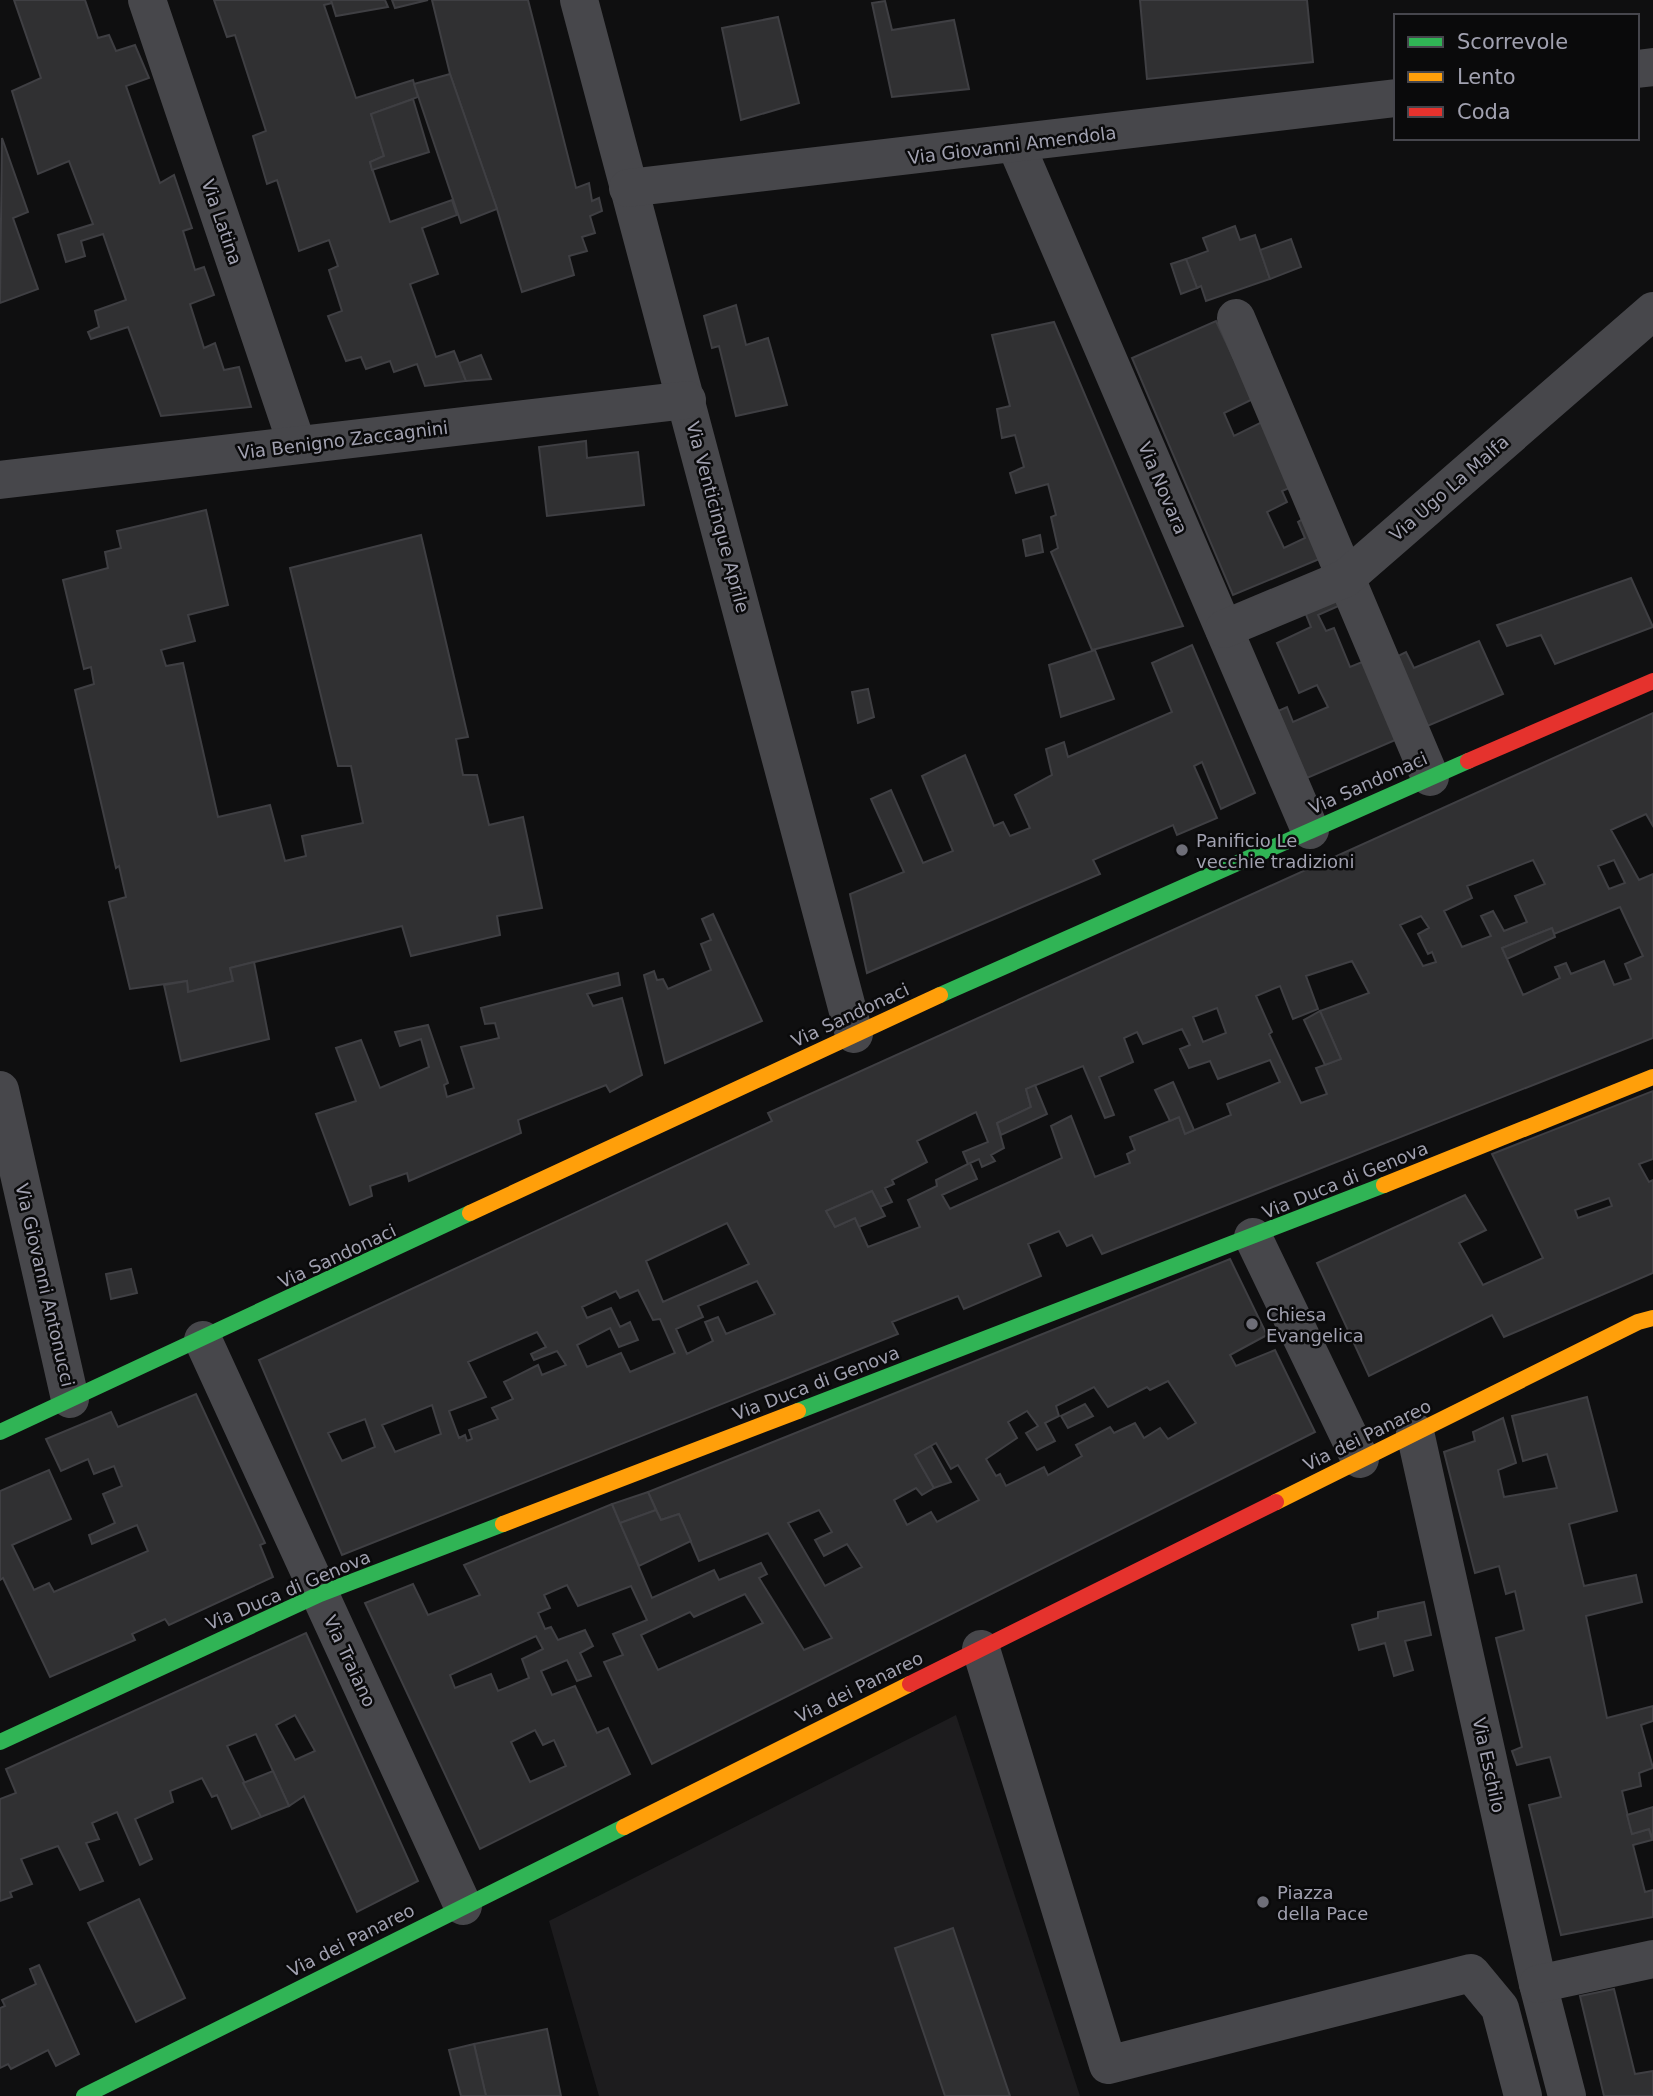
<svg xmlns="http://www.w3.org/2000/svg" width="1653" height="2096" font-family="'DejaVu Sans',sans-serif">
<style>
.built{fill:#1d1c1e}
.building{fill:#303032;stroke:#3f3f43;stroke-width:2;fill-rule:evenodd}
.lines{fill:none;stroke-linecap:round;stroke-linejoin:round}
.street{stroke:#47474b;stroke-width:38}
.fast{stroke:#30b455;stroke-width:16}
.slow{stroke:#ff9f0a;stroke-width:16}
.jam{stroke:#e5322d;stroke-width:16}
.poi-dot{fill:#6e6e78;stroke:#0a0a0b;stroke-width:2.5}
.labels{text-anchor:middle;dominant-baseline:central;stroke-width:5;stroke-linejoin:round;paint-order:stroke}
.street-label{font-size:18px;fill:#a1a1b0;stroke:#0a0a0b}
.poi-label{font-size:18px;fill:#a1a1b0;stroke:#0a0a0b;text-anchor:start}
</style>
<rect width="100%" height="100%" fill="#0f0f10"/>
<!-- built -->
<path class="built" d="M956,1715L1080,2096H599L549,1921Z"/>
<!-- building -->
<g class="building">
<path d="M14,0H85L98,38L109,35L116,51L135,45L149,78L126,86L160,183L174,175L192,228L183,231L195,270L204,267L214,295L190,304L204,348L215,343L224,370L239,367L251,407L161,416L128,327L91,339L88,332L99,327L95,311L126,300L103,234L81,241L85,256L66,262L58,235L93,224L69,161L38,174L12,91L41,78Z"/>
<path d="M214,0H331L332,3L324,5L356,98L413,80L418,97L371,114L384,156L370,162L390,222L452,200L457,215L422,228L438,274L410,284L436,357L454,351L466,381L425,386L417,364L394,372L390,361L366,369L361,357L346,361L328,316L342,311L329,270L338,266L329,240L299,251L277,180L267,184L253,136L266,131L235,35L227,37Z"/>
<path d="M331,0H385L388,7L336,16Z"/>
<path d="M392,0H428L395,8Z"/>
<path d="M432,0H528L576,188L589,183L592,201L599,198L602,211L590,216L595,233L582,237L587,251L569,256L574,275L522,292L497,209L450,74Z"/>
<path d="M1140,0H1307L1313,62L1147,79Z"/>
<path d="M885,1L892,30L954,20L969,89L892,97L872,3Z"/>
<path d="M778,17L799,103L741,120L722,28Z"/>
<path d="M450,74L497,209L461,223L414,84Z"/>
<path d="M413,99L429,152L372,170L370,162L384,156L371,114Z"/>
<path d="M2,138L28,212L13,218L38,289L0,303Z"/>
<path d="M1235,226L1240,240L1255,235L1270,279L1206,301L1201,286L1197,288L1186,259L1208,251L1203,238Z"/>
<path d="M1291,239L1301,267L1270,279L1260,250Z"/>
<path d="M1186,259L1197,288L1181,294L1171,264Z"/>
<path d="M736,305L746,345L768,338L787,405L736,416L719,346L712,348L704,316Z"/>
<path d="M1216,321L1253,399L1224,413L1234,436L1264,421L1294,486L1282,491L1287,502L1267,512L1284,548L1305,538L1298,522L1310,515L1329,555L1233,595L1132,358Z"/>
<path d="M1054,322L1183,626L1092,650L1051,552L1058,548L1051,517L1056,515L1048,484L1016,493L1010,473L1024,467L1015,435L1002,438L997,409L1010,406L992,335Z"/>
<path d="M481,355L491,379L466,381L459,363Z"/>
<path d="M586,441L587,458L638,452L644,505L547,516L539,447Z"/>
<path d="M206,510L228,605L188,615L195,641L161,650L166,666L183,663L218,817L270,805L285,861L306,856L302,836L363,823L351,766H338L290,568L421,535L468,737L456,739L463,775H477L489,825L523,817L542,908L497,916L500,935L411,956L402,926L230,968L233,981L188,992L187,981L130,989L109,902L126,897L119,866L116,868L75,690L94,684L91,667L84,669L63,580L108,568L105,552L121,548L117,531Z"/>
<path d="M1040,535L1043,552L1026,556L1023,540Z"/>
<path d="M1631,578L1653,627L1555,664L1541,635L1507,646L1497,625Z"/>
<path d="M1338,593L1343,604L1318,615L1326,631L1334,628L1350,667L1372,658L1407,735L1307,778L1278,711L1287,707L1293,722L1328,707L1317,685L1299,693L1277,643L1311,627L1303,607Z"/>
<path d="M1479,641L1503,694L1425,727L1394,658L1406,652L1414,668Z"/>
<path d="M1192,645L1255,793L1221,809L1202,762L1194,766L1217,818L1177,835L1173,825L1093,860L1100,874L867,973L850,894L904,872L871,799L891,790L923,863L953,851L922,776L965,755L994,826L1003,822L1010,836L1030,828L1015,795L1052,775L1046,749L1064,742L1068,757L1172,712L1152,663Z"/>
<path d="M1095,650L1114,699L1061,717L1049,665Z"/>
<path d="M868,689L874,717L858,723L852,692Z"/>
<path d="M1653,713V826L1646,814L1611,830L1639,880L1653,874V1038L1102,1254L1092,1235L1067,1246L1059,1231L1028,1244L1041,1276L964,1309L958,1296L892,1322L898,1334L342,1555L259,1360L772,1121L768,1113ZM1533,860L1545,884L1515,896L1527,922L1504,931L1493,911L1481,916L1491,936L1462,947L1444,911L1472,898L1467,886ZM1614,860L1625,883L1609,889L1598,866ZM1620,907L1643,956L1625,964L1631,979L1614,985L1604,961L1571,974L1566,963L1555,967L1560,978L1523,995L1502,948L1552,928L1554,934ZM1421,916L1429,928L1418,934L1428,954L1432,952L1436,962L1423,966L1400,925ZM1352,961L1369,993L1320,1011L1341,1059L1316,1068L1327,1094L1301,1103L1269,1034L1272,1032L1256,996L1280,986L1293,1019L1318,1009L1306,976ZM1217,1008L1226,1033L1203,1042L1193,1017ZM1182,1029L1190,1045L1180,1049L1189,1068L1210,1061L1218,1079L1270,1060L1280,1082L1227,1104L1231,1115L1185,1134L1179,1117L1130,1137L1135,1150L1127,1154L1130,1163L1095,1177L1071,1116L1051,1126L1062,1158L950,1209L942,1195L977,1179L970,1163L979,1159L982,1167L995,1161L991,1155L1004,1148L997,1123L1031,1107L1026,1089L1083,1066L1105,1118L1114,1115L1099,1077L1133,1062L1124,1038L1137,1032L1143,1044ZM976,1112L988,1142L963,1152L968,1164L936,1180L937,1186L908,1200L920,1227L868,1247L855,1218L835,1227L826,1211L872,1191L880,1207L892,1202L885,1188L894,1184L892,1180L927,1162L917,1141ZM727,1223L749,1264L663,1302L646,1261ZM757,1281L775,1314L726,1334L718,1317L705,1322L713,1341L687,1354L676,1329L703,1317L698,1306ZM638,1290L653,1320L660,1319L675,1353L630,1372L621,1353L587,1367L577,1345L610,1328L619,1347L638,1340L630,1322L620,1327L611,1308L587,1318L582,1307L616,1291L620,1298ZM537,1332L546,1347L531,1354L534,1360L557,1351L566,1365L542,1375L538,1365L504,1382L513,1399L492,1408L498,1419L469,1430L472,1439L467,1441L465,1435L459,1438L449,1411L486,1397L468,1362ZM432,1405L441,1434L395,1452L382,1425ZM365,1419L375,1447L342,1461L328,1433Z"/>
<path d="M713,914L762,1021L665,1063L644,975L654,971L657,980L663,979L668,989L711,970L701,944L711,940L702,919Z"/>
<path d="M1552,928L1555,937L1507,959L1502,948Z"/>
<path d="M254,962L269,1039L181,1061L164,985L187,981L188,992L233,981L230,968Z"/>
<path d="M618,973L620,985L587,994L593,1006L622,998L642,1075L610,1092L606,1085L518,1120L521,1133L409,1181L407,1173L370,1186L372,1196L350,1205L316,1114L356,1101L336,1048L361,1040L380,1088L429,1067L421,1039L400,1046L395,1032L428,1025L448,1083L444,1085L447,1097L474,1088L461,1047L499,1038L495,1023L485,1024L481,1008Z"/>
<path d="M1320,1011L1341,1059L1325,1065L1304,1020Z"/>
<path d="M1173,1082L1194,1130L1185,1134L1179,1117L1170,1121L1155,1090Z"/>
<path d="M1035,1085L1047,1114L1001,1135L997,1123L1031,1107L1026,1089Z"/>
<path d="M1653,1091V1159L1639,1164L1649,1182L1653,1180V1273L1504,1337L1492,1315L1369,1376L1317,1263L1465,1195L1486,1230L1459,1243L1483,1285L1543,1258L1492,1154ZM1609,1198L1612,1206L1578,1218L1575,1210Z"/>
<path d="M872,1191L885,1216L859,1227L855,1218L835,1227L826,1211Z"/>
<path d="M1230,1259L1267,1335L1230,1355L1236,1366L1275,1350L1315,1432L652,1764L604,1662L623,1655L613,1634L647,1620L631,1586L578,1606L567,1585L544,1595L550,1608L538,1613L545,1629L551,1627L558,1640L585,1630L593,1646L580,1653L591,1676L577,1681L567,1660L541,1671L552,1695L575,1686L597,1733L608,1728L630,1774L480,1849L365,1603L413,1584L428,1615L480,1595L464,1565L612,1504L652,1598L714,1570L719,1580L761,1563L767,1574L759,1578L804,1650L832,1638L768,1533L699,1561L679,1514L661,1520L648,1492ZM1168,1381L1196,1423L1168,1439L1160,1428L1144,1438L1135,1423L1114,1433L1110,1427L1076,1445L1082,1456L1048,1475L1044,1467L1006,1486L1000,1474L996,1476L986,1459L1017,1438L1008,1422L1027,1411L1038,1426L1026,1433L1037,1450L1055,1441L1045,1423L1059,1416L1056,1406L1094,1387L1108,1407L1147,1387L1150,1390ZM936,1443L951,1469L958,1465L979,1500L937,1522L931,1512L907,1525L894,1500L916,1488L922,1495L934,1488L915,1455ZM819,1510L832,1532L815,1540L824,1556L847,1544L862,1567L825,1586L788,1523ZM745,1594L763,1623L658,1670L641,1635L690,1612L694,1617ZM536,1636L543,1649L522,1659L529,1678L498,1691L491,1674L455,1688L450,1675ZM535,1730L543,1745L554,1740L566,1766L530,1782L511,1742Z"/>
<path d="M131,1269L137,1293L111,1299L106,1274Z"/>
<path d="M196,1394L265,1543L260,1545L273,1577L169,1625L165,1619L132,1634L135,1640L50,1677L3,1578L0,1580V1491L49,1470L71,1519L12,1545L34,1590L49,1583L54,1592L148,1551L137,1525L92,1544L89,1535L115,1523L103,1494L122,1486L114,1466L94,1474L88,1459L61,1471L46,1439L111,1412L118,1427Z"/>
<path d="M1587,1397L1617,1511L1569,1524L1584,1586L1636,1575L1642,1602L1586,1616L1607,1718L1653,1706V1721L1641,1725L1653,1768L1639,1773L1641,1786L1622,1791L1632,1834L1649,1829L1652,1840L1633,1845L1645,1892L1653,1890V1917L1561,1935L1529,1805L1561,1797L1550,1757L1517,1765L1512,1751L1522,1747L1496,1638L1524,1630L1515,1591L1506,1594L1499,1566L1475,1573L1444,1452L1475,1441L1473,1432L1503,1418L1516,1463L1498,1470L1504,1497L1557,1488L1547,1454L1523,1461L1512,1416Z"/>
<path d="M1085,1404L1093,1416L1068,1428L1061,1416Z"/>
<path d="M931,1446L951,1482L934,1488L915,1455Z"/>
<path d="M648,1492L656,1510L620,1523L612,1504Z"/>
<path d="M656,1510L661,1520L679,1514L691,1541L639,1566L620,1523Z"/>
<path d="M1424,1602L1431,1635L1405,1641L1413,1670L1394,1676L1385,1643L1359,1650L1352,1625L1378,1618V1612Z"/>
<path d="M306,1633L418,1881L357,1912L304,1796L289,1806L256,1734L227,1746L261,1817L232,1829L217,1795L212,1797L202,1778L170,1791L173,1802L135,1819L152,1859L140,1865L117,1812L92,1823L99,1839L86,1843L103,1881L80,1890L58,1846L21,1859L32,1884L10,1892L12,1897L0,1901V1799L16,1793L6,1769ZM295,1715L315,1751L295,1760L276,1725Z"/>
<path d="M273,1771L289,1806L261,1817L243,1783Z"/>
<path d="M1653,1807V1840L1649,1829L1632,1834L1627,1815Z"/>
<path d="M139,1899L185,1998L136,2022L88,1923Z"/>
<path d="M953,1928L1010,2096H945L895,1948Z"/>
<path d="M39,1965L79,2054L56,2066L48,2050L11,2069L8,2064L0,2068V2008L5,2006L2,2000L36,1984L30,1969Z"/>
<path d="M1614,1989L1635,2074L1653,2071V2096H1604L1580,1996Z"/>
<path d="M547,2029L561,2096H486L474,2044Z"/>
<path d="M474,2044L486,2096H461L449,2050Z"/>
</g>
<g class="lines">
<!-- street -->
<g class="street">
<path d="M147,0L297,445"/>
<path d="M579,0L854,1034"/>
<path d="M1637,69L1653,67"/>
<path d="M1016,145L1310,830"/>
<path d="M628,188L1396,98"/>
<path d="M1236,318L1430,777"/>
<path d="M0,480L687,400"/>
<path d="M1224,629L1346,578L1653,311"/>
<path d="M0,1090L70,1399"/>
<path d="M1253,1237L1360,1459"/>
<path d="M203,1340L463,1906"/>
<path d="M1415,1432L1538,1984L1567,2096"/>
<path d="M981,1649L1108,2065L1471,1973L1500,2008L1523,2096"/>
<path d="M1538,1984L1653,1959"/>
</g>
<!-- fast -->
<g class="fast">
<path d="M940,995L1468,761"/>
<path d="M798,1411L1384,1185"/>
<path d="M0,1432L470,1213"/>
<path d="M0,1742L320,1594L503,1524"/>
<path d="M84,2096L624,1827"/>
</g>
<!-- slow -->
<g class="slow">
<path d="M1384,1185L1653,1077"/>
<path d="M470,1213L940,995"/>
<path d="M1276,1502L1638,1322L1653,1318"/>
<path d="M503,1524L798,1411"/>
<path d="M624,1827L910,1684"/>
</g>
<!-- jam -->
<g class="jam">
<path d="M1468,761L1653,681"/>
<path d="M910,1684L1276,1502"/>
</g>
</g>
<!-- markers -->
<g class="poi-dot">
<circle cx="1182" cy="850" r="7"/>
<circle cx="1252" cy="1324" r="7"/>
<circle cx="1263" cy="1902" r="7"/>
</g>
<g class="labels">
<!-- street labels -->
<g class="street-label">
<text transform="translate(1012 145) rotate(-7)">Via Giovanni Amendola</text>
<text transform="translate(222 222) rotate(71)">Via Latina</text>
<text transform="translate(343 440) rotate(-7)">Via Benigno Zaccagnini</text>
<text transform="translate(1163 488) rotate(67)">Via Novara</text>
<text transform="translate(1449 488) rotate(-41)">Via Ugo La Malfa</text>
<text transform="translate(718 517) rotate(75)">Via Venticinque Aprile</text>
<text transform="translate(1368 783) rotate(-24)">Via Sandonaci</text>
<text transform="translate(850 1015) rotate(-25)">Via Sandonaci</text>
<text transform="translate(1345 1180) rotate(-22)">Via Duca di Genova</text>
<text transform="translate(337 1256) rotate(-25)">Via Sandonaci</text>
<text transform="translate(45 1285) rotate(77)">Via Giovanni Antonucci</text>
<text transform="translate(816 1383) rotate(-21)">Via Duca di Genova</text>
<text transform="translate(1367 1435) rotate(-26)">Via dei Panareo</text>
<text transform="translate(288 1590) rotate(-23)">Via Duca di Genova</text>
<text transform="translate(350 1661) rotate(65)">Via Traiano</text>
<text transform="translate(859 1687) rotate(-26)">Via dei Panareo</text>
<text transform="translate(1489 1765) rotate(78)">Via Eschilo</text>
<text transform="translate(351 1940) rotate(-27)">Via dei Panareo</text>
</g>
<!-- poi labels -->
<g class="poi-label">
<text x="1196" y="840">Panificio Le<tspan x="1196" dy="21">vecchie tradizioni</tspan></text>
<text x="1266" y="1314">Chiesa<tspan x="1266" dy="21">Evangelica</tspan></text>
<text x="1277" y="1892">Piazza<tspan x="1277" dy="21">della Pace</tspan></text>
</g>
</g>
<!-- legend -->
<rect x="1394" y="14" width="245" height="126" fill="#0a0a0b" stroke="#46464d" stroke-width="2"/>
<rect x="1408" y="37" width="35" height="10" fill="#30b455" stroke="#46464d" stroke-width="2"/>
<text x="1457" y="49" font-size="21" fill="#a1a1b0">Scorrevole</text>
<rect x="1408" y="72" width="35" height="10" fill="#ff9f0a" stroke="#46464d" stroke-width="2"/>
<text x="1457" y="84" font-size="21" fill="#a1a1b0">Lento</text>
<rect x="1408" y="107" width="35" height="10" fill="#e5322d" stroke="#46464d" stroke-width="2"/>
<text x="1457" y="119" font-size="21" fill="#a1a1b0">Coda</text>
</svg>
